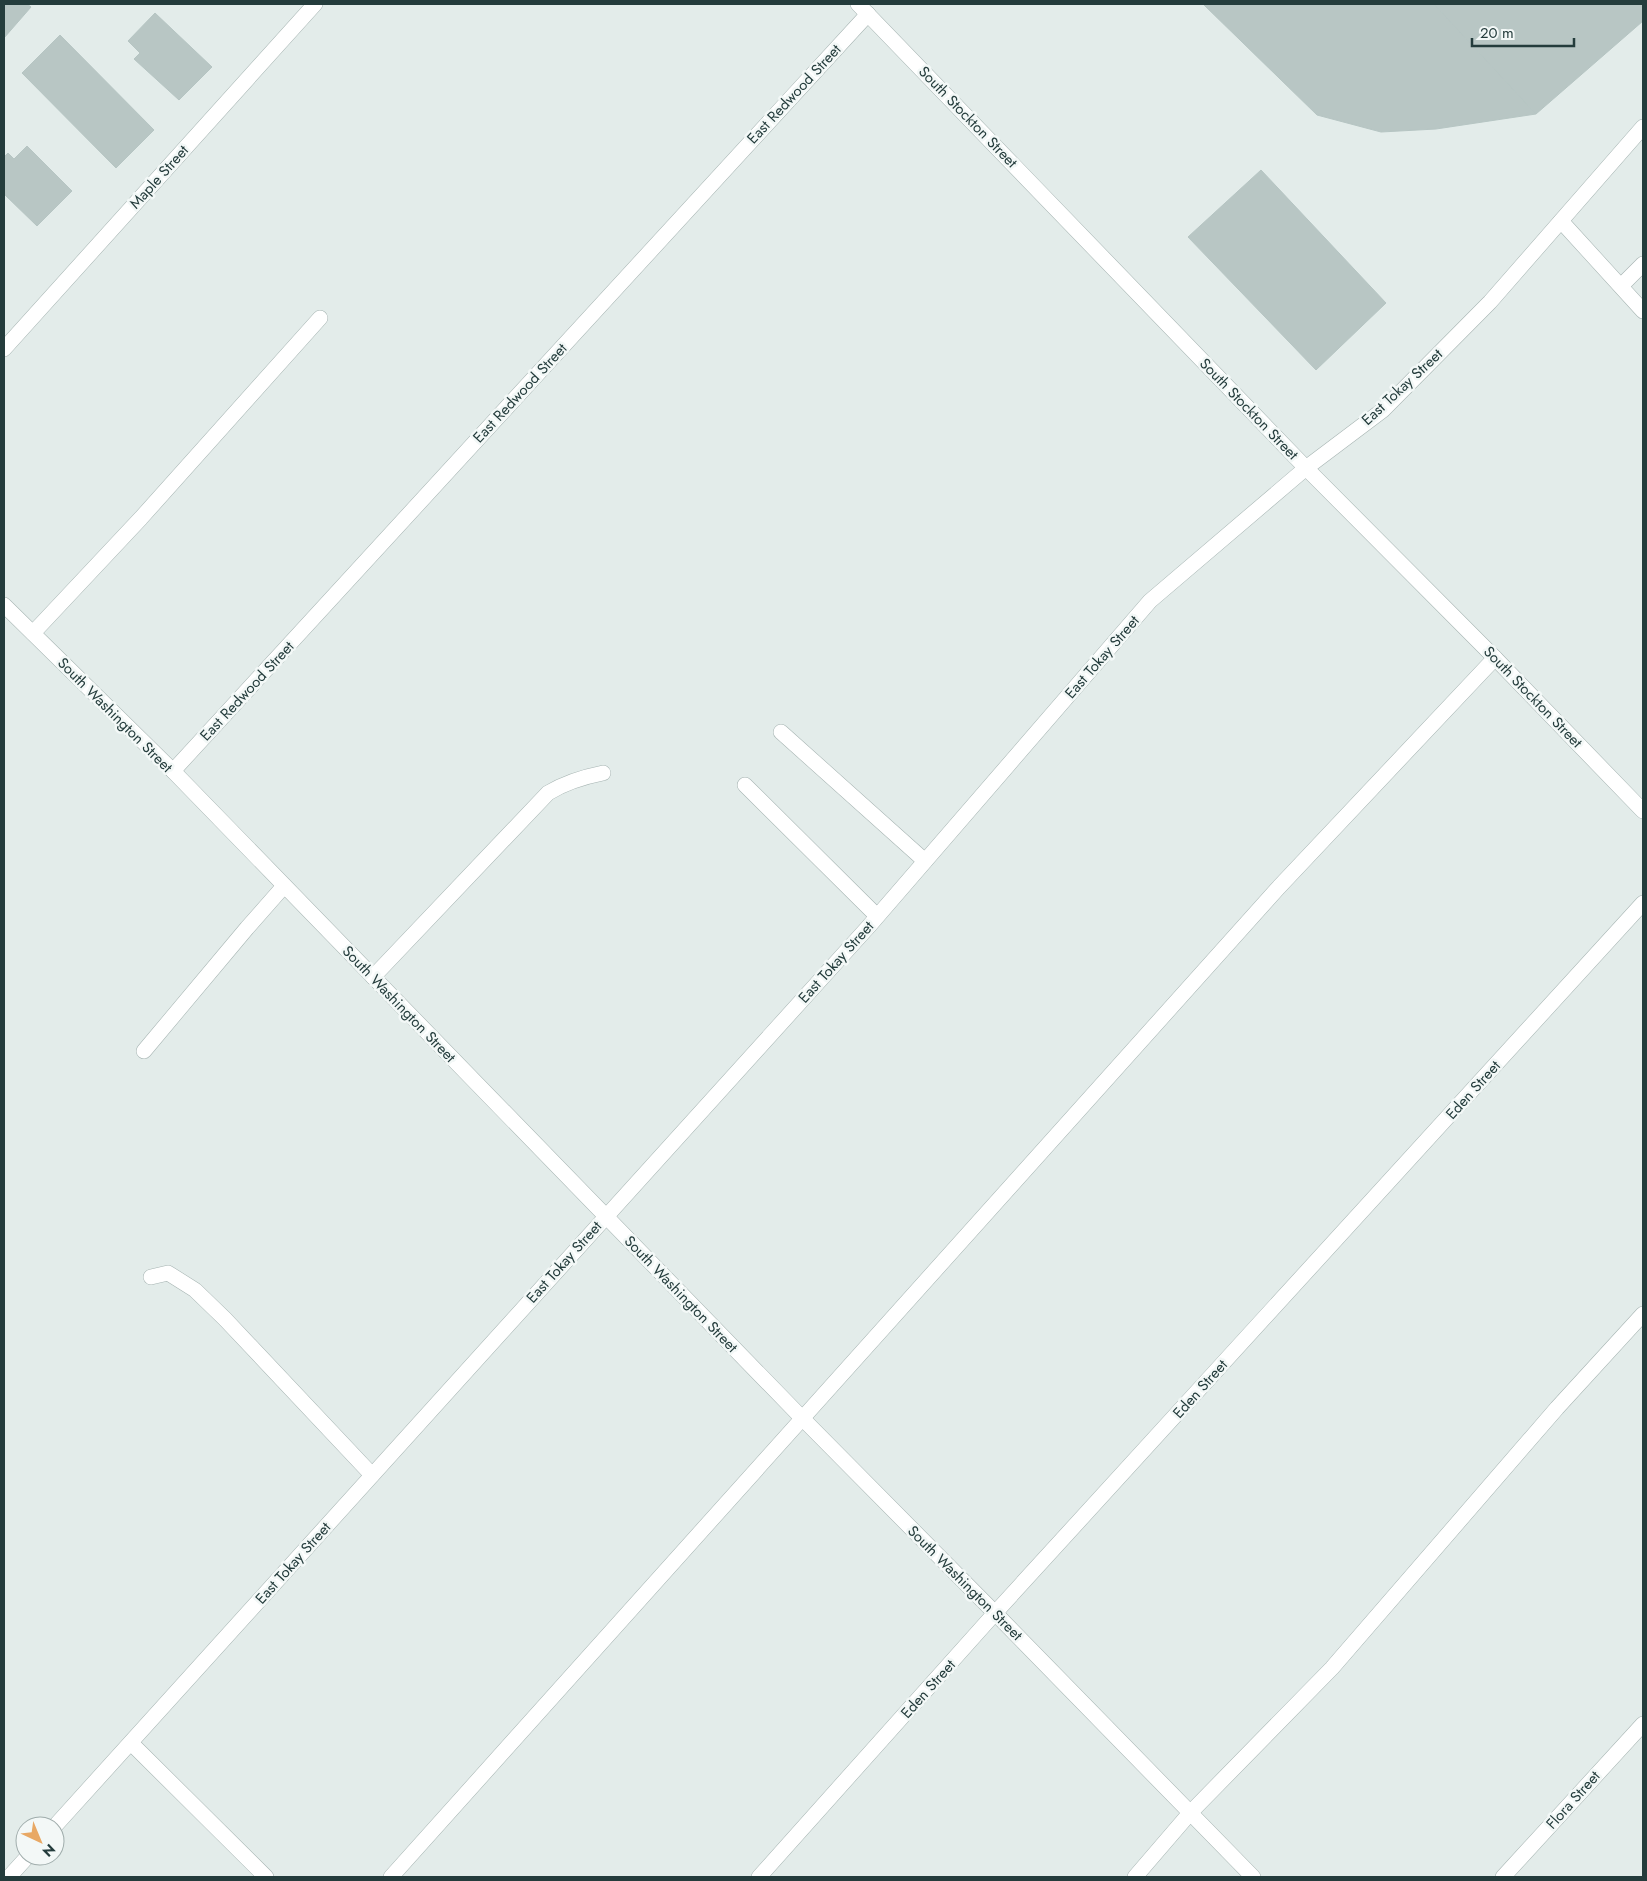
<svg xmlns="http://www.w3.org/2000/svg" width="1647" height="1881" font-family="Jost,sans-serif">
<style>
.building{fill:#b8c6c4;stroke:#b6c5c3}
.lines{fill:none;stroke-linecap:round;stroke-linejoin:round}
.service-casing{stroke:#a6b4b2;stroke-width:16}
.minor-casing{stroke:#a6b4b2;stroke-width:16}
.tertiary-casing{stroke:#a6b4b2;stroke-width:16}
.service{stroke:#fff;stroke-width:15}
.minor{stroke:#fff;stroke-width:15}
.tertiary{stroke:#fff;stroke-width:15}
.labels{text-anchor:middle;dominant-baseline:central;stroke-width:5;stroke-linejoin:round;paint-order:stroke}
.street-label{font-size:15px;fill:#243c3c;stroke:#f3f8f7}
</style>
<rect width="100%" height="100%" fill="#e3ecea"/>
<!-- building -->
<g class="building">
<path d="M4,4H27L31,7L4,38Z"/>
<path d="M1203,4H1434L1536,114L1436,129L1381,132L1317,115Z"/>
<path d="M1434,4H1643V21L1536,114Z"/>
<path d="M155,13L212,67L179,100L134,59L140,53L128,41Z"/>
<path d="M60,35L154,130L116,168L22,73Z"/>
<path d="M27,146L72,191L37,226L4,194V157L8,153L14,159Z"/>
<path d="M1261,170L1386,303L1316,370L1188,237Z"/>
</g>
<g class="lines">
<defs>
<g id="service">
<path d="M1561,221L1643,311"/>
<path d="M1621,286L1643,264"/>
<path d="M33,633L141,518L320,318"/>
<path d="M781,732L925,861"/>
<path d="M745,785L877,916"/>
<path d="M373,977L548,793C566,782 583,777 603,773"/>
<path d="M144,1051L247,928L284,886"/>
<path d="M151,1277L168,1273L195,1290L225,1319L372,1475"/>
<path d="M131,1743L266,1877"/>
<path d="M391,1877L1279,887L1495,658"/>
<path d="M1135,1877L1190,1813L1332,1668L1557,1408L1643,1314"/>
</g>
<g id="minor">
<path d="M4,349L315,4"/>
<path d="M4,605L173,771L802,1418L995,1613L1253,1877"/>
<path d="M173,771L868,14"/>
<path d="M55,1826L869,926L1150,601L1306,468L1383,410L1490,302L1643,127"/>
<path d="M9,1877L28,1856"/>
<path d="M759,1877L995,1613L1643,903"/>
<path d="M1503,1877L1643,1724"/>
</g>
<path id="tertiary" d="M858,4L1306,468L1495,658L1643,811"/>
</defs>
<!-- service casing -->
<use href="#service" class="service-casing"/>
<!-- minor casing -->
<use href="#minor" class="minor-casing"/>
<!-- tertiary casing -->
<use href="#tertiary" class="tertiary-casing"/>
<!-- service -->
<use href="#service" class="service"/>
<!-- minor -->
<use href="#minor" class="minor"/>
<!-- tertiary -->
<use href="#tertiary" class="tertiary"/>
</g>
<g class="labels">
<!-- street labels -->
<g class="street-label">
<text transform="translate(794 94) rotate(-47)">East Redwood Street</text>
<text transform="translate(968 117) rotate(46)">South Stockton Street</text>
<text transform="translate(159 177) rotate(-48)">Maple Street</text>
<text transform="translate(1402 387) rotate(-43)">East Tokay Street</text>
<text transform="translate(520 393) rotate(-47)">East Redwood Street</text>
<text transform="translate(1249 409) rotate(46)">South Stockton Street</text>
<text transform="translate(1102 657) rotate(-49)">East Tokay Street</text>
<text transform="translate(247 691) rotate(-47)">East Redwood Street</text>
<text transform="translate(1533 697) rotate(46)">South Stockton Street</text>
<text transform="translate(115 715) rotate(45)">South Washington Street</text>
<text transform="translate(836 962) rotate(-48)">East Tokay Street</text>
<text transform="translate(399 1004) rotate(46)">South Washington Street</text>
<text transform="translate(1473 1090) rotate(-48)">Eden Street</text>
<text transform="translate(564 1262) rotate(-48)">East Tokay Street</text>
<text transform="translate(681 1294) rotate(46)">South Washington Street</text>
<text transform="translate(1200 1389) rotate(-48)">Eden Street</text>
<text transform="translate(293 1563) rotate(-48)">East Tokay Street</text>
<text transform="translate(965 1583) rotate(45)">South Washington Street</text>
<text transform="translate(928 1689) rotate(-48)">Eden Street</text>
<text transform="translate(1573 1800) rotate(-48)">Flora Street</text>
</g>
</g>
<!-- border -->
<rect width="1647" height="1881" fill="none" stroke="#243c3c" stroke-width="10"/>
<!-- north arrow -->
<g transform="translate(40 1841) rotate(136)"><circle r="24" fill="#f3f8f7" stroke="#a0adac"/>
<path d="M0-4L9 19L0 12L-9 19Z" fill="#e8a864"/>
<text y="-8" font-size="14" font-weight="bold" text-anchor="middle" fill="#243c3c">N</text>
</g>
<!-- scale -->
<path d="M1472 38v8h102v-8" fill="none" stroke="#243c3c" stroke-width="2.5"/>
<text x="1480" y="38" font-size="15" fill="#243c3c" stroke="#f3f8f7" stroke-width="4" paint-order="stroke">20 m</text>
</svg>
